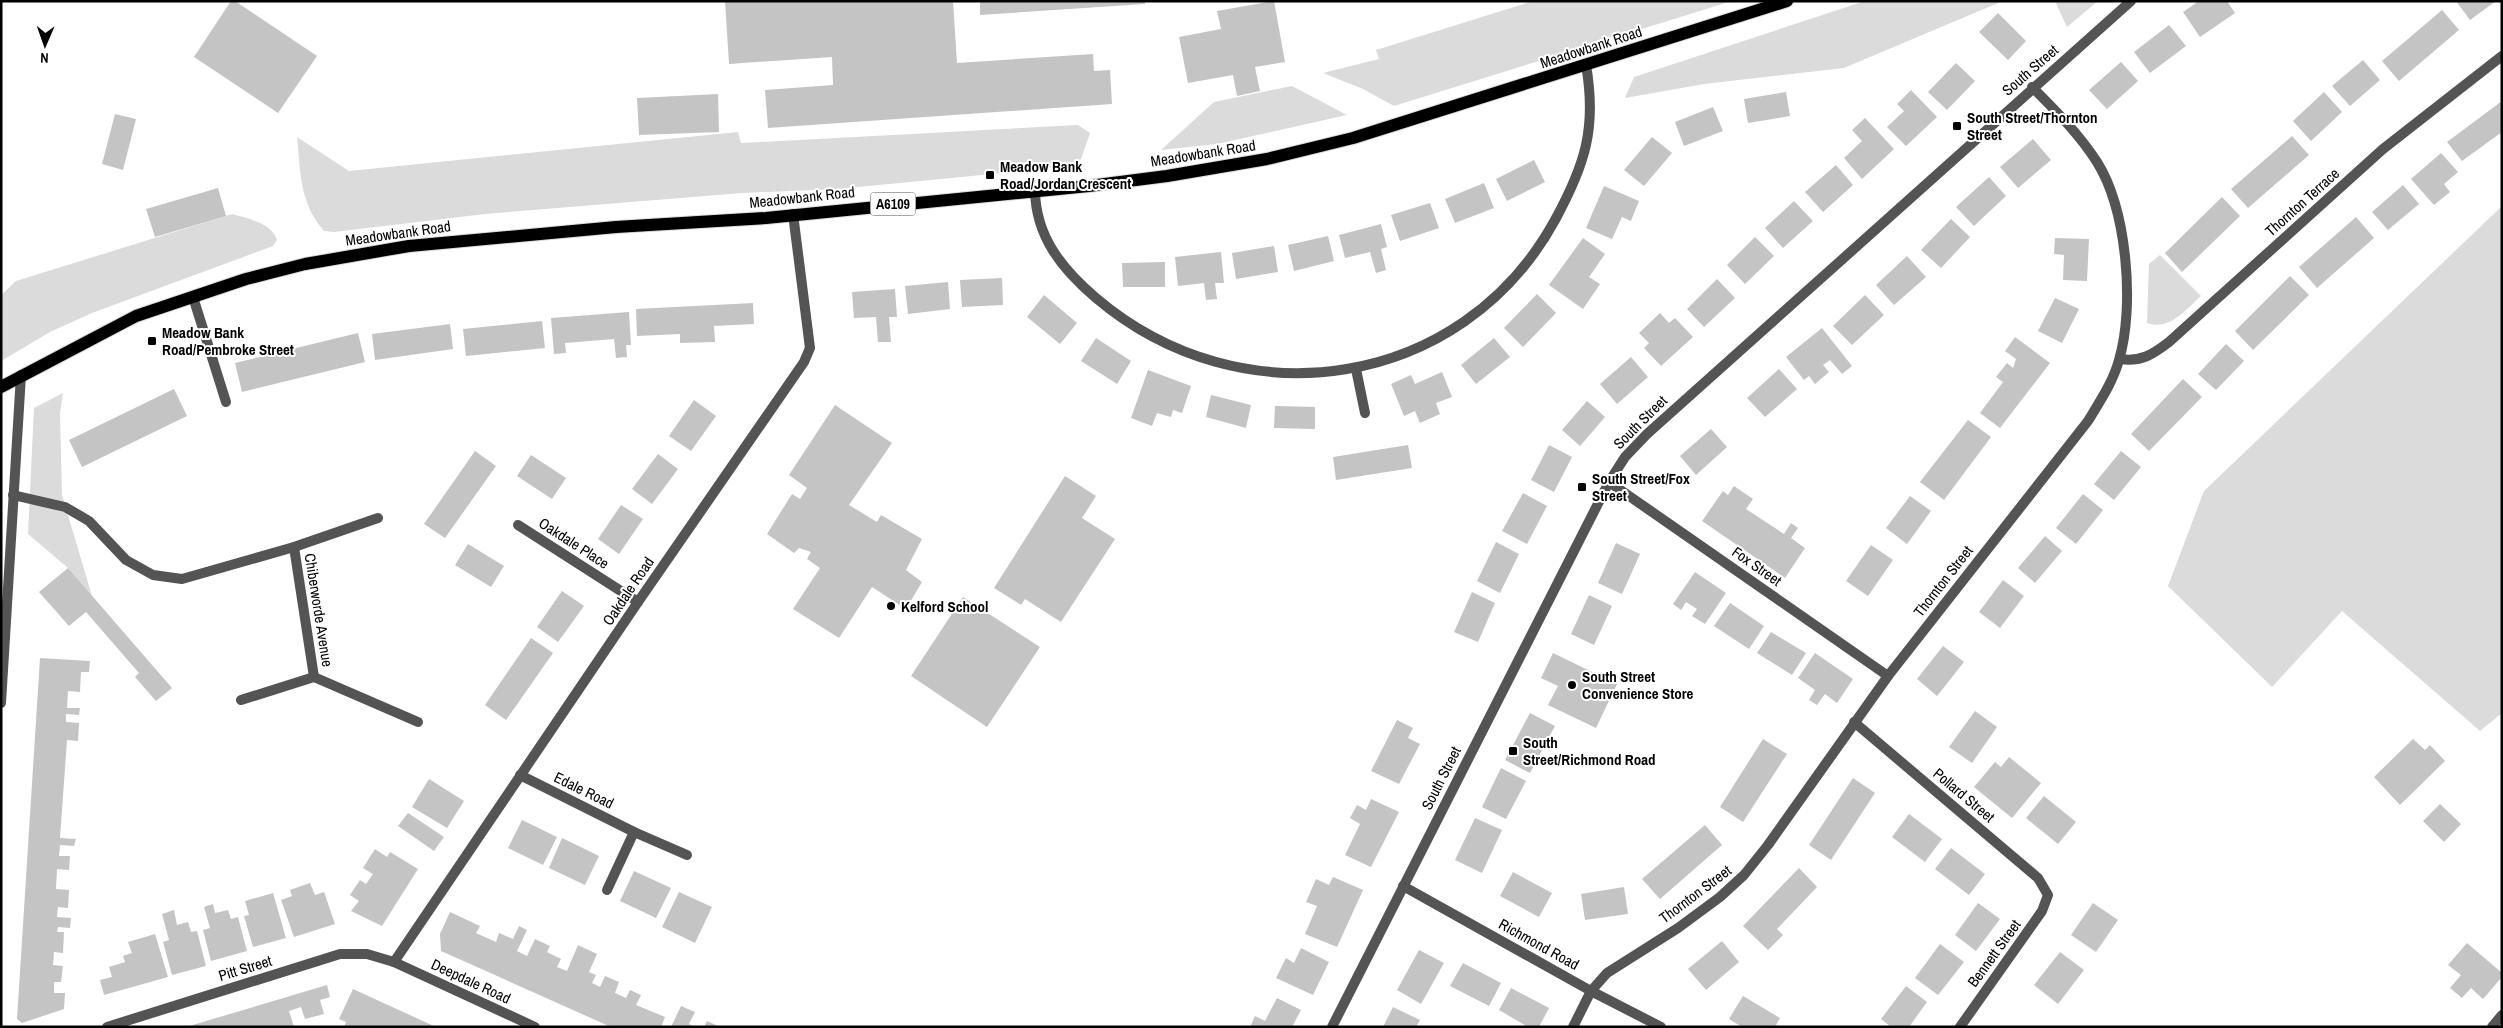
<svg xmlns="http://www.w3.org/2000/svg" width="2503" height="1028" font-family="'Archivo Narrow',sans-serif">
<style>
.green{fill:#dbdbdb}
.building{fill:#c4c4c4}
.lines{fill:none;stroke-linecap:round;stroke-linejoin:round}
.primary-casing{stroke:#dbdbdb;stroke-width:14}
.street{stroke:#545454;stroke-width:10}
.primary{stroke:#000;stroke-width:12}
.poi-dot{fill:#000;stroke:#fff;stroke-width:2}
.labels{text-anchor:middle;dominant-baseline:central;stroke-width:4;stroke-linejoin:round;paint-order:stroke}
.shield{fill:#fff;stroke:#4c4c4c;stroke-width:1}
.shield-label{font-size:14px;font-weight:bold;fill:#000}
.street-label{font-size:15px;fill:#000;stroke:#fff}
.poi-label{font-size:15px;font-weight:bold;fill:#000;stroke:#fff;text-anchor:start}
</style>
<rect width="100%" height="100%" fill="#fff"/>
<!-- green -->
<g class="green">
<path d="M1533,1H1732L1394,106L1363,89L1323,73L1379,59L1376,50Z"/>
<path d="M1865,1H2003L1844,68L1704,84L1625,98L1634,77Z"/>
<path d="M2055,1H2098L2067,27Z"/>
<path d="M1292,86L1347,115L1217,144L1161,150L1214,102Z"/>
<path d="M1078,125L1090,133L1081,159L1074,166L838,189L742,193L485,214L334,232L324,231C299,202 301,174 297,137L349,171L738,132L741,143Z"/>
<path d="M2502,206V713L2480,731L2342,611L2272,687L2168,586L2204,491Z"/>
<path d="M232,214C247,218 272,223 277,240L273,246L92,313L50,332L1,361V295L16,281Z"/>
<path d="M2160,255L2201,296C2185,310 2170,331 2147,323L2149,264Z"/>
<path d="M63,393L60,413L62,495L92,596L68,568L28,534L34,408Z"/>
</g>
<!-- building -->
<g class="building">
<path d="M231,1H235L317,56L278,113L194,57Z"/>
<path d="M725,1H953L957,63L1093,54L1094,71L1110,70L1112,104L768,128L765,90L833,85L832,57L729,64Z"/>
<path d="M980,1H1145V4L980,15Z"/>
<path d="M1274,1L1285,62L1255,67L1260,91L1237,96L1233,75L1188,83L1179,37L1221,29L1217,11Z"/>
<path d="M2199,1H2227L2235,13L2200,37L2183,12Z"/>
<path d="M2456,1H2496L2470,20Z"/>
<path d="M2442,10L2459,30L2399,81L2382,61Z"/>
<path d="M1998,13L2026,41L2008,60L1979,32Z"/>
<path d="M2169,25L2186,46L2150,73L2134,52Z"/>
<path d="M2363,60L2380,80L2350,106L2332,86Z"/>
<path d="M2121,62L2138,81L2107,109L2089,90Z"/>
<path d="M1956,63L1975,81L1947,110L1928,92Z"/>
<path d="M1911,90L1937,117L1906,146L1887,127L1904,111L1897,104Z"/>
<path d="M1786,92L1790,116L1748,123L1744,99Z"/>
<path d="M2324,92L2342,112L2311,141L2293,121Z"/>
<path d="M718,94L719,132L639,135L637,98Z"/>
<path d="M2502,101V132L2462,161L2447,142Z"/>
<path d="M1713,107L1723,131L1684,146L1675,122Z"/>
<path d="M115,114L136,119L123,170L102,164Z"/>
<path d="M1865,118L1894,149L1862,179L1844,158L1862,141L1852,130Z"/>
<path d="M2292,136L2309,155L2248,208L2231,189Z"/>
<path d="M1652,137L1672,153L1644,186L1624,170Z"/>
<path d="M2033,139L2051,160L2018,188L2000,167Z"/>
<path d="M2441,153L2458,172L2444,184L2450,192L2434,205L2411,179Z"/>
<path d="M1534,160L1545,182L1507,201L1496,179Z"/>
<path d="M1836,165L1853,185L1823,212L1805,192Z"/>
<path d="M1989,177L2006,196L1974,226L1956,207Z"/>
<path d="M1484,183L1494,208L1455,223L1445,199Z"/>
<path d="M2403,185L2419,204L2388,230L2372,212Z"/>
<path d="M1604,186L1639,201L1631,221L1622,217L1612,239L1586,228Z"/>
<path d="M218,188L226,216L155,237L146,209Z"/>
<path d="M2222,197L2240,216L2182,272L2165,253Z"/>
<path d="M1794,201L1813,221L1783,248L1765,228Z"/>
<path d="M1430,203L1439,228L1400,241L1391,215Z"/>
<path d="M2356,217L2374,238L2317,288L2299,267Z"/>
<path d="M1951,219L1970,237L1941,268L1921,250Z"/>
<path d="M1381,224L1387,247L1381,249L1386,270L1376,273L1370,252L1345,258L1339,235Z"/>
<path d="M1328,236L1334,261L1294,271L1288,245Z"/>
<path d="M1755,237L1774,256L1745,284L1727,265Z"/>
<path d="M1583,238L1605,254L1589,277L1600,284L1583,309L1549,285Z"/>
<path d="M2055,238L2089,239L2087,281L2063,280L2064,255L2054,254Z"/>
<path d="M1274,246L1278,272L1236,279L1232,253Z"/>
<path d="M1221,252L1224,283H1215L1217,299L1206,300L1204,283L1178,286L1175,257Z"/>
<path d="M1907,256L1926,277L1894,305L1876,285Z"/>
<path d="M1165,262V287H1123L1122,263Z"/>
<path d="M2290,276L2309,295L2253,350L2235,331Z"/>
<path d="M1002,278L1003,305L962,307L960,280Z"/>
<path d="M1717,279L1735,298L1704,327L1687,309Z"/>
<path d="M948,282L950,309L908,314L905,286Z"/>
<path d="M895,289L897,317H889L891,342H878L876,317L854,318L852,292Z"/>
<path d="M1537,294L1556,313L1523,347L1504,328Z"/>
<path d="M1044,295L1077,323L1060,344L1027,317Z"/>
<path d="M1865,295L1884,315L1852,345L1833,326Z"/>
<path d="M2055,298L2079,309L2062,343L2038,331Z"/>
<path d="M753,303L754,324L714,326L715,342L680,343V334L637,336L636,309Z"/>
<path d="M629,312L631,345H626L627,357L616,358L614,339L565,343L566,353L554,354L551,318Z"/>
<path d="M1660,313L1669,323L1675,318L1693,337L1661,366L1644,348L1649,343L1639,333Z"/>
<path d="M542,321L545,348L466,356L463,329Z"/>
<path d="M450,324L453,349L375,360L372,334Z"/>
<path d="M1822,328L1852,366L1842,374L1830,360L1823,365L1829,372L1815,384L1809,376L1804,380L1786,357Z"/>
<path d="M358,333L365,362L242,392L235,363Z"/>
<path d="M2015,337L2050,363L2000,428L1980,413L2003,382L1996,377L2007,363L2013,368L2016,359L2005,351Z"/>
<path d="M1096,338L1131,361L1117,384L1081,361Z"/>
<path d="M1494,338L1510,357L1476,384L1461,365Z"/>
<path d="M2226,344L2244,361L2216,390L2198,374Z"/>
<path d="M1631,357L1648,377L1617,404L1600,384Z"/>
<path d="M1779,369L1797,389L1765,417L1747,398Z"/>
<path d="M1148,370L1191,386L1182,413L1173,410L1171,417L1157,413L1152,426L1131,418Z"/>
<path d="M1442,372L1452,397L1436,403L1440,414L1420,423L1415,411L1404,416L1391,384L1411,375L1415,384Z"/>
<path d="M2183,379L2202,397L2149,451L2131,434Z"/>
<path d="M174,389L187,416L82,467L69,440Z"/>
<path d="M1211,395L1251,405L1246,428L1206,417Z"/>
<path d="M694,400L716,416L691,451L669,436Z"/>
<path d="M1587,401L1605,417L1580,446L1562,430Z"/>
<path d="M835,405L892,443L849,505L877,522L881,515L922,539L906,570L922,582L906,609L872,587L839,638L793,609L820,568L807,559L811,552L799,548L794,553L767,534L792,494L800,499L807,488L789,475Z"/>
<path d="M1275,406L1315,407V429L1274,428Z"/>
<path d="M1968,420L1991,437L1944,500L1920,482Z"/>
<path d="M1711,429L1727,447L1696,475L1680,456Z"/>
<path d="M1408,445L1412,468L1336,480L1333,457Z"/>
<path d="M1549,445L1572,457L1554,492L1531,480Z"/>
<path d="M475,451L496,466L445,538L424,524Z"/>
<path d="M2121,451L2141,467L2114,500L2094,484Z"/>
<path d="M658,454L678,469L652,504L632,489Z"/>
<path d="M531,455L566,478L552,499L517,476Z"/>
<path d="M1065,476L1096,496L1082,518L1115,539L1061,622L1025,599L1021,605L994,588Z"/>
<path d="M1734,486L1753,499L1746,509L1784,534L1791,523L1798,528L1791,538L1805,548L1785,578L1702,521L1723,491L1728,495Z"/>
<path d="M1523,493L1547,506L1527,544L1502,531Z"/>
<path d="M2083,494L2103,510L2076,544L2056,528Z"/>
<path d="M1910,496L1931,511L1907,544L1886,528Z"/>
<path d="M621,505L643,519L619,554L598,539Z"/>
<path d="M2045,536L2062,551L2035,583L2018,568Z"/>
<path d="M1496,542L1519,554L1500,593L1477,581Z"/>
<path d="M1616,543L1640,554L1622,594L1598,583Z"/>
<path d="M468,544L504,566L491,587L455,565Z"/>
<path d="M1871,545L1893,560L1868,596L1846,581Z"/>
<path d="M68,568L172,688L156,701L135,677L139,673L86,612L69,626L39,592Z"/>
<path d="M1695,572L1726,593L1705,624L1692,616L1697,609L1686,602L1681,610L1673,604Z"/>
<path d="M2003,580L2024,596L2000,628L1979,612Z"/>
<path d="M562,591L584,606L558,642L537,627Z"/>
<path d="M1472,592L1495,603L1478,642L1454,632Z"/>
<path d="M1589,595L1612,606L1594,645L1571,634Z"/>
<path d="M963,597L1040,647L987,727L911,676Z"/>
<path d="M1730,603L1764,626L1749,649L1714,626Z"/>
<path d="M1771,632L1806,653L1792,675L1757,653Z"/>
<path d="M531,638L553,653L506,720L485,705Z"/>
<path d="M1943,646L1964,662L1937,696L1917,679Z"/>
<path d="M1553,653L1617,684L1596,728L1548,705L1558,686L1541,678Z"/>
<path d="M1815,653L1853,679L1837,703L1825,694L1817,705L1809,700L1815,690L1798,678Z"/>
<path d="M40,658L90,661L89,672H81L80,692L68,691L67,708H80L79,715L66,714V722L79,723L78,741L67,740L60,838L76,839L74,846L60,845L59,856H70L69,870L57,869L56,889L69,890L68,908L58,907L57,917L71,918L70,928L58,927L57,932H64L63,953L54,952L53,965L63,966L61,982H54V993H65L64,1009L22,1023L17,1019Z"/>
<path d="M1975,711L1997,727L1972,763L1949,747Z"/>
<path d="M1530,713L1555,726L1530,773L1505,760Z"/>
<path d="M1397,720L1413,728L1408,738L1420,744L1399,784L1371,771Z"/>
<path d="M1763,739L1787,754L1743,822L1720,807Z"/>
<path d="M2413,739L2425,750L2430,745L2445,761L2400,805L2374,777Z"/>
<path d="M2009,757L2041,783L2012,818L1974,787L1995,762L2001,767Z"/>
<path d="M1501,768L1526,781L1506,819L1482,807Z"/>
<path d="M1853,778L1875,793L1831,860L1809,845Z"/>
<path d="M429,779L464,801L447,828L412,807Z"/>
<path d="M2044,796L2076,822L2058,844L2026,818Z"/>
<path d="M1371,799L1399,812L1371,867L1345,855L1360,824L1350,818L1357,805L1366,810Z"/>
<path d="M2440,804L2461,824L2444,842L2423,821Z"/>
<path d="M408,813L444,837L434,851L398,826Z"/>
<path d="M1909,814L1942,839L1925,862L1892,837Z"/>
<path d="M1475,818L1502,830L1482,873L1455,860Z"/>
<path d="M522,820L557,837L543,865L508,848Z"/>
<path d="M1705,825L1722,845L1660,899L1642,879Z"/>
<path d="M562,838L599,856L585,885L549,868Z"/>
<path d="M1951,848L1985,874L1969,895L1935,869Z"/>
<path d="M375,849L387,857L390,852L418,869L382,926L351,911L359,901L350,895L360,880L366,884L373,874L363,868Z"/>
<path d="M1799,868L1817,887L1777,929L1783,935L1768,950L1743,926Z"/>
<path d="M634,871L671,888L656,918L620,901Z"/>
<path d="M1513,872L1552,893L1539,917L1500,896Z"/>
<path d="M1333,877L1363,890L1337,947L1305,934L1317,906L1306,902L1316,879L1329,885Z"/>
<path d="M310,883L315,895L324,892L335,924L294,937L281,900L292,896L290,890Z"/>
<path d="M1624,887L1628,914L1585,920L1581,894Z"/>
<path d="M679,892L712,907L695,943L662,927Z"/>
<path d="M273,893L286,938L253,947L244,916L249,915L245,901Z"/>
<path d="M1978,903L2000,919L1976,951L1955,935Z"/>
<path d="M2093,903L2118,920L2096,952L2071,935Z"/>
<path d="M213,904L215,913L228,910L231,919L238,917L247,951L211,961L203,930L210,928L204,907Z"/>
<path d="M174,910L177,925L188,922L191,932L197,931L206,966L172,975L163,942L169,940L162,914Z"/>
<path d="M450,912L480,926L476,933L496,942L499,933L513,939L519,926L527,930L517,951L527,956L535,939L550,946L547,952L561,959L557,967L567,971L578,945L597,954L589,972L596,975L592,983L600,987L605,976L619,982L615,993L626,998L630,990L641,995L636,1005L665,1017L661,1027H611L441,951L440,934Z"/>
<path d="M155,934L168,977L104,995L100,980L112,977L109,967L125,962L123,956L132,953L128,942Z"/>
<path d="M1722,941L1739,962L1706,990L1688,969Z"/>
<path d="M2467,943L2502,973V977L2483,999L2471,988L2462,998L2450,988L2461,975L2448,965Z"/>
<path d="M1940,944L1964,962L1938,995L1915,978Z"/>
<path d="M1301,948L1329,962L1313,995L1276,978L1286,958L1294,963Z"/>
<path d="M1419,950L1444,963L1421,1004L1397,990Z"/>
<path d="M2060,952L2084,970L2058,1004L2034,985Z"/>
<path d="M1463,963L1501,983L1489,1006L1450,986Z"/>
<path d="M327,985L330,997L320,1000L324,1014L305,1019L301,1007L289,1011L294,1027H186Z"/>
<path d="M1906,986L1927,1002L1909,1027H1891L1881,1019Z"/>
<path d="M1511,988L1549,1008L1539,1027H1528L1499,1010Z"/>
<path d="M353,989L436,1027H344L346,1022L339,1019Z"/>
<path d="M1743,996L1780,1018L1775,1027H1742L1729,1019Z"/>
<path d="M1277,998L1301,1010L1292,1027H1250L1255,1016L1265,1021Z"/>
<path d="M681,1006L695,1012L689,1024L695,1027H671Z"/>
<path d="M1393,1007L1420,1020L1416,1027H1383Z"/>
<path d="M707,1021L720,1027H704Z"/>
</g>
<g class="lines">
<defs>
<path id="primary" d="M1,387L136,316L246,279L305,264L409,246L616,227L766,218L1089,186L1167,176L1267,159L1353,138L1787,1"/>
</defs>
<!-- primary casing -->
<use href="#primary" class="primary-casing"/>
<!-- street -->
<g class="street">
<path d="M1035,191C1036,237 1062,269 1096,298C1242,422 1462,390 1555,220C1585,165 1597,128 1586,65"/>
<path d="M193,297L226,402"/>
<path d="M2120,359C2141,362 2152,355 2169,342L2383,149L2502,56"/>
<path d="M1356,369L1365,413"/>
<path d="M1609,482L1888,676"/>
<path d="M13,495L65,507L89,521L126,560L153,575L182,579L294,547L378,518"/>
<path d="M518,525L638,602"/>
<path d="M294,547L314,677L418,722"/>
<path d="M241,700L314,677"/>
<path d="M1,703L21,375"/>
<path d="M1854,722L2038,878L2048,895L2042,911L1960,1027"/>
<path d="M520,775L634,832L687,855"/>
<path d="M1403,886L1591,991L1661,1027"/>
<path d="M607,890L634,832"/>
<path d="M394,962L638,602L804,362L810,348L793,214"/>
<path d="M107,1027L340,954H367L394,962L535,1027"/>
<path d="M1332,1027L1609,482L1625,457L1647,434L2131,1"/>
<path d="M1573,1027L1591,991L1607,973L1678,928L1720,897L1744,875L1768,845L1888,676L2088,421C2100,401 2113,382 2119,360C2135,306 2127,210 2097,162C2079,134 2056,111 2032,87"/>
<path d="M2492,1027L2502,1015"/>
</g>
<!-- primary -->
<use href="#primary" class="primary"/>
</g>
<!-- markers -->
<g class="poi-dot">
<rect x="1952" y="121" width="10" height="10" rx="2.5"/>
<rect x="985" y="170" width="10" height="10" rx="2.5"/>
<rect x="147" y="336" width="10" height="10" rx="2.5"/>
<rect x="1577" y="482" width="10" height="10" rx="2.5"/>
<circle cx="891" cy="606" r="5"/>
<circle cx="1572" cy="685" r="5"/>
<rect x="1508" y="746" width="10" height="10" rx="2.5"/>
</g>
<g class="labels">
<!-- shield labels -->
<rect class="shield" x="870.5" y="192.5" width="45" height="23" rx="4"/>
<g class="shield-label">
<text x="893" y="204">A6109</text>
</g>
<!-- street labels -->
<g class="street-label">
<text transform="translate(1591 47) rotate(-18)">Meadowbank Road</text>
<text transform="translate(2030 70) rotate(-41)">South Street</text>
<text transform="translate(1203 153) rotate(-9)">Meadowbank Road</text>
<text transform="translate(802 197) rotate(-6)">Meadowbank Road</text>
<text transform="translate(2302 202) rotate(-42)">Thornton Terrace</text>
<text transform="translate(398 233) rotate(-8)">Meadowbank Road</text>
<text transform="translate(1640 422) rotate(-45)">South Street</text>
<text transform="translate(574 543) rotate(33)">Oakdale Place</text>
<text transform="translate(1757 566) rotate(35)">Fox Street</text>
<text transform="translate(1943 581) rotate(-52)">Thornton Street</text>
<text transform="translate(628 591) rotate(-56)">Oakdale Road</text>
<text transform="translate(319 610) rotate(81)">Chiberworde Avenue</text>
<text transform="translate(1441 778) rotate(-63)">South Street</text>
<text transform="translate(584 790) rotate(26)">Edale Road</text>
<text transform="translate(1964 795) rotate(40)">Pollard Street</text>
<text transform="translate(1695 894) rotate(-37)">Thornton Street</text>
<text transform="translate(1539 944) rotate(29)">Richmond Road</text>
<text transform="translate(1994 953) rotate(-54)">Bennett Street</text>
<text transform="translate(245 968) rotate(-17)">Pitt Street</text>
<text transform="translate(471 981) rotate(25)">Deepdale Road</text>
</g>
<!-- poi labels -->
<g class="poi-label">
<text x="1967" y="117">South Street/Thornton<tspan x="1967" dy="17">Street</tspan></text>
<text x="1000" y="166">Meadow Bank<tspan x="1000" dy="17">Road/Jordan Crescent</tspan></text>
<text x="162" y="332">Meadow Bank<tspan x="162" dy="17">Road/Pembroke Street</tspan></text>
<text x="1592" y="478">South Street/Fox<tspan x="1592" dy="17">Street</tspan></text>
<text x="901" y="606">Kelford School</text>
<text x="1582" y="676">South Street<tspan x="1582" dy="17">Convenience Store</tspan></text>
<text x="1523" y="742">South<tspan x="1523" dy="17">Street/Richmond Road</tspan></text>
</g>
</g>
<!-- border -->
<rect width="2503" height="1028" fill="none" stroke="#000000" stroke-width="5"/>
<!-- north arrow -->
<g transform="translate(45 45) rotate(182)" stroke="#ffffff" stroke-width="4" paint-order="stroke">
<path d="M0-4L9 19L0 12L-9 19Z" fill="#000000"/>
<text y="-8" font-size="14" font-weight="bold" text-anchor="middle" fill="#000000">N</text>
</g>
</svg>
